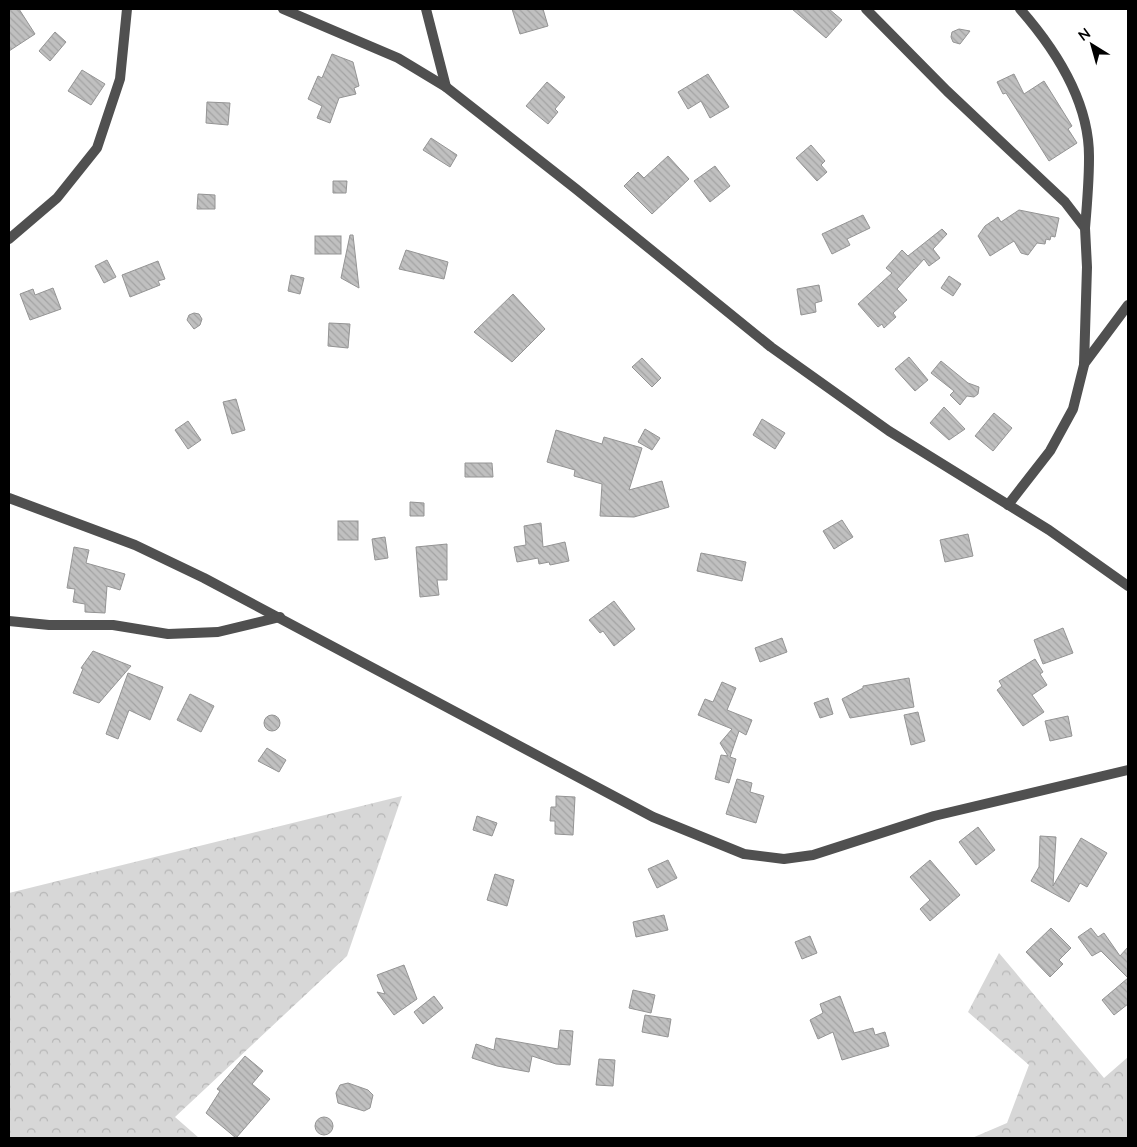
<svg xmlns="http://www.w3.org/2000/svg" width="1137" height="1147" font-family="Lato,sans-serif">
<style>
.forest{fill:url(#forest-crowns)}
.building{fill:url(#building-back-hatch);stroke:#949494}
.lines{fill:none;stroke-linecap:round;stroke-linejoin:round}
.minor{stroke:#505050;stroke-width:10}
.tertiary{stroke:#505050;stroke-width:10}
</style>
<defs>
<pattern id="forest-crowns" width="20" height="18" patternUnits="userSpaceOnUse" patternTransform="scale(1.25)"><rect width="20" height="18" fill="#d7d7d7"/><path d="M2 6a3 3 0 1 1 6 0M12 15a3 3 0 1 1 6 0" fill="none" stroke="#b7b7b7"/></pattern>
<pattern id="building-back-hatch" width="6" height="6" patternUnits="userSpaceOnUse" patternTransform="scale(1.25)"><rect width="6" height="6" fill="#c0c0c0"/><path d="M-1 5l2 2M0 0l6 6M5-1l2 2" fill="none" stroke="#a3a3a3"/></pattern>
</defs>
<rect width="100%" height="100%" fill="#fff"/>
<!-- forest -->
<g class="forest">
<path d="M402,796L347,956L175,1117L199,1138H9V893Z"/>
<path d="M999,953L1104,1078L1128,1057V1138H972L1007,1123L1029,1065L968,1012Z"/>
</g>
<!-- building -->
<g class="building">
<path d="M9,9H19L35,34L9,51Z"/>
<path d="M512,9H543L548,26L520,34Z"/>
<path d="M792,9H829L842,20L826,38Z"/>
<path d="M959,29L970,31L960,44L953,42L951,37L952,32Z"/>
<path d="M55,32L66,42L50,61L39,51Z"/>
<path d="M332,54L353,62L359,86L354,88L356,94L339,98L330,123L317,118L322,106L308,99L318,76L322,78Z"/>
<path d="M82,70L105,84L91,105L68,91Z"/>
<path d="M708,74L729,107L710,118L701,101L688,109L678,92Z"/>
<path d="M1014,74L1024,94L1044,81L1072,126L1068,129L1077,143L1049,161L1006,93L1003,94L997,82Z"/>
<path d="M547,82L565,97L555,109L558,112L548,124L526,106Z"/>
<path d="M207,102L230,103L228,125L206,123Z"/>
<path d="M431,138L457,155L450,167L423,150Z"/>
<path d="M811,145L825,161L821,165L827,172L817,181L796,158Z"/>
<path d="M668,156L689,179L652,214L624,186L638,172L644,178Z"/>
<path d="M715,166L730,186L710,202L694,181Z"/>
<path d="M333,181H347L346,193H333Z"/>
<path d="M198,194L215,195V209H197Z"/>
<path d="M1019,210L1059,218L1055,237L1051,236L1050,240L1046,239L1045,244L1037,243L1028,255L1021,253L1014,241L990,256L978,236L985,226L998,217L1001,222Z"/>
<path d="M863,215L870,228L847,239L850,245L832,254L822,234Z"/>
<path d="M942,229L947,234L933,249L940,258L929,266L924,259L897,289L907,300L893,313L896,317L884,328L882,324L878,327L858,304L892,273L886,268L902,250L908,256Z"/>
<path d="M350,235H353L359,288L341,278Z"/>
<rect x="315" y="236" width="26" height="18"/>
<path d="M406,250L448,262L444,279L399,269Z"/>
<path d="M107,260L116,277L104,283L95,266Z"/>
<path d="M158,261L165,279L158,281L160,285L130,297L122,275Z"/>
<path d="M291,275L304,278L300,294L288,291Z"/>
<path d="M949,276L961,284L953,296L941,288Z"/>
<path d="M819,285L822,301L815,303L816,312L801,315L797,289Z"/>
<path d="M53,288L61,309L30,320L20,294L33,289L35,295Z"/>
<path d="M513,294L545,329L512,362L474,332Z"/>
<path d="M194,313L199,314L202,319L200,325L194,329L187,320L189,315Z"/>
<path d="M329,323L350,324L348,348L328,346Z"/>
<path d="M909,357L928,380L915,391L895,369Z"/>
<path d="M642,358L661,378L652,387L632,367Z"/>
<path d="M941,361L968,383L979,387L978,394L974,397L967,396L960,405L950,395L954,391L931,373Z"/>
<path d="M236,399L245,430L232,434L223,402Z"/>
<path d="M944,407L965,429L949,440L930,423Z"/>
<path d="M994,413L1012,428L993,451L975,436Z"/>
<path d="M762,419L785,433L775,449L753,435Z"/>
<path d="M188,421L201,440L188,449L175,430Z"/>
<path d="M645,429L660,438L652,450L638,442Z"/>
<path d="M556,430L602,444L604,437L642,448L629,490L662,481L669,507L634,517L600,516L602,484L574,476L575,470L547,462Z"/>
<path d="M465,463H492L493,477H465Z"/>
<path d="M410,502L424,503V516H410Z"/>
<path d="M842,520L853,537L834,549L823,531Z"/>
<rect x="338" y="521" width="20" height="19"/>
<path d="M541,523L543,547L565,542L569,561L550,565L549,562L539,564L538,558L517,562L514,547L526,545L524,526Z"/>
<path d="M968,534L973,556L945,562L940,540Z"/>
<path d="M385,537L388,558L375,560L372,539Z"/>
<path d="M447,544V580H437L439,595L420,597L416,547Z"/>
<path d="M74,547L89,550L86,563L125,574L120,590L107,586L105,613L85,612V604L73,602L75,589L67,588Z"/>
<path d="M701,553L746,562L742,581L697,571Z"/>
<path d="M614,601L635,629L614,646L603,631L600,633L589,620Z"/>
<path d="M1063,628L1073,653L1043,664L1034,640Z"/>
<path d="M782,638L787,652L760,662L755,648Z"/>
<path d="M93,651L131,666L99,703L73,693L83,669L81,668Z"/>
<path d="M1035,659L1043,672L1040,674L1047,685L1032,695L1044,712L1023,726L997,690L1002,686L999,681Z"/>
<path d="M128,673L163,687L150,720L129,710L118,739L106,734Z"/>
<path d="M909,678L914,707L850,718L842,699L863,688V686Z"/>
<path d="M722,682L736,688L727,710L752,720L746,735L739,731L730,757L736,759L729,783L715,779L721,755L728,756L720,743L732,729L698,715L705,699L713,702Z"/>
<path d="M190,694L214,706L201,732L177,720Z"/>
<path d="M828,698L833,714L820,718L814,703Z"/>
<path d="M918,712L925,741L911,745L904,715Z"/>
<circle cx="272" cy="723" r="8"/>
<path d="M1068,716L1072,736L1050,741L1045,721Z"/>
<path d="M267,748L286,760L279,772L258,761Z"/>
<path d="M737,779L752,783L750,792L764,796L756,823L726,814Z"/>
<path d="M556,796L575,797L573,835L555,834V821H550L551,807H556Z"/>
<path d="M477,816L497,823L492,836L473,830Z"/>
<path d="M978,827L995,850L976,865L959,842Z"/>
<path d="M1040,836L1056,837L1053,886L1081,838L1107,853L1087,887L1080,883L1069,902L1031,881L1039,867Z"/>
<path d="M668,860L677,878L657,888L648,869Z"/>
<path d="M930,860L960,895L930,921L920,909L930,900L910,877Z"/>
<path d="M495,874L514,880L507,906L487,900Z"/>
<path d="M664,915L668,930L636,937L633,922Z"/>
<path d="M1051,928L1071,948L1059,960L1063,964L1050,977L1026,952Z"/>
<path d="M1091,928L1098,937L1104,933L1120,956L1128,947V978L1101,951L1092,956L1078,937Z"/>
<path d="M810,936L817,953L802,959L795,942Z"/>
<path d="M404,965L417,999L394,1015L377,992L385,994L377,975Z"/>
<path d="M1128,978V1004L1114,1015L1102,1000Z"/>
<path d="M633,990L655,995L651,1013L629,1008Z"/>
<path d="M434,996L443,1008L423,1024L414,1012Z"/>
<path d="M840,996L854,1033L873,1028L875,1035L885,1032L889,1046L842,1060L833,1032L818,1039L810,1020L823,1013L820,1004Z"/>
<path d="M645,1015L671,1019L668,1037L642,1032Z"/>
<path d="M560,1030L573,1031L570,1065L556,1064L532,1056L529,1072L497,1066L472,1058L476,1044L494,1050L496,1038L558,1049Z"/>
<path d="M245,1056L263,1071L252,1084L270,1099L236,1138L206,1113L220,1091L217,1089Z"/>
<path d="M599,1059L615,1060L613,1086L596,1085Z"/>
<path d="M348,1083L368,1090L373,1095L370,1108L364,1111L338,1103L336,1093L340,1085Z"/>
<circle cx="324" cy="1126" r="9"/>
</g>
<g class="lines">
<!-- minor -->
<g class="minor">
<path d="M426,9L446,87"/>
<path d="M866,9L947,91L1065,202L1085,228L1087,267L1084,365L1073,409L1050,451L1008,505"/>
<path d="M1020,9C1056,50 1090,102 1089,159C1089,182 1087,205 1085,228"/>
<path d="M1084,364L1128,305"/>
<path d="M9,498L135,545L204,578L653,817L744,854L784,859L813,855L934,816L1128,770"/>
<path d="M9,621L49,625H113L168,634L218,632L280,617"/>
</g>
<!-- tertiary -->
<g class="tertiary">
<path d="M283,9L398,58L446,87L576,189L771,347L889,431L1049,530L1128,586"/>
<path d="M9,239L57,198L97,148L120,79L127,9"/>
</g>
</g>
<!-- border -->
<rect width="1137" height="1147" fill="none" stroke="#000000" stroke-width="20"/>
<!-- north arrow -->
<g transform="translate(1092 45) rotate(323)" stroke="#ffffff" stroke-width="4" paint-order="stroke">
<path d="M0-4L9 19L0 12L-9 19Z" fill="#000000"/>
<text y="-8" font-size="14" font-weight="bold" text-anchor="middle" fill="#000000">N</text>
</g>
</svg>
